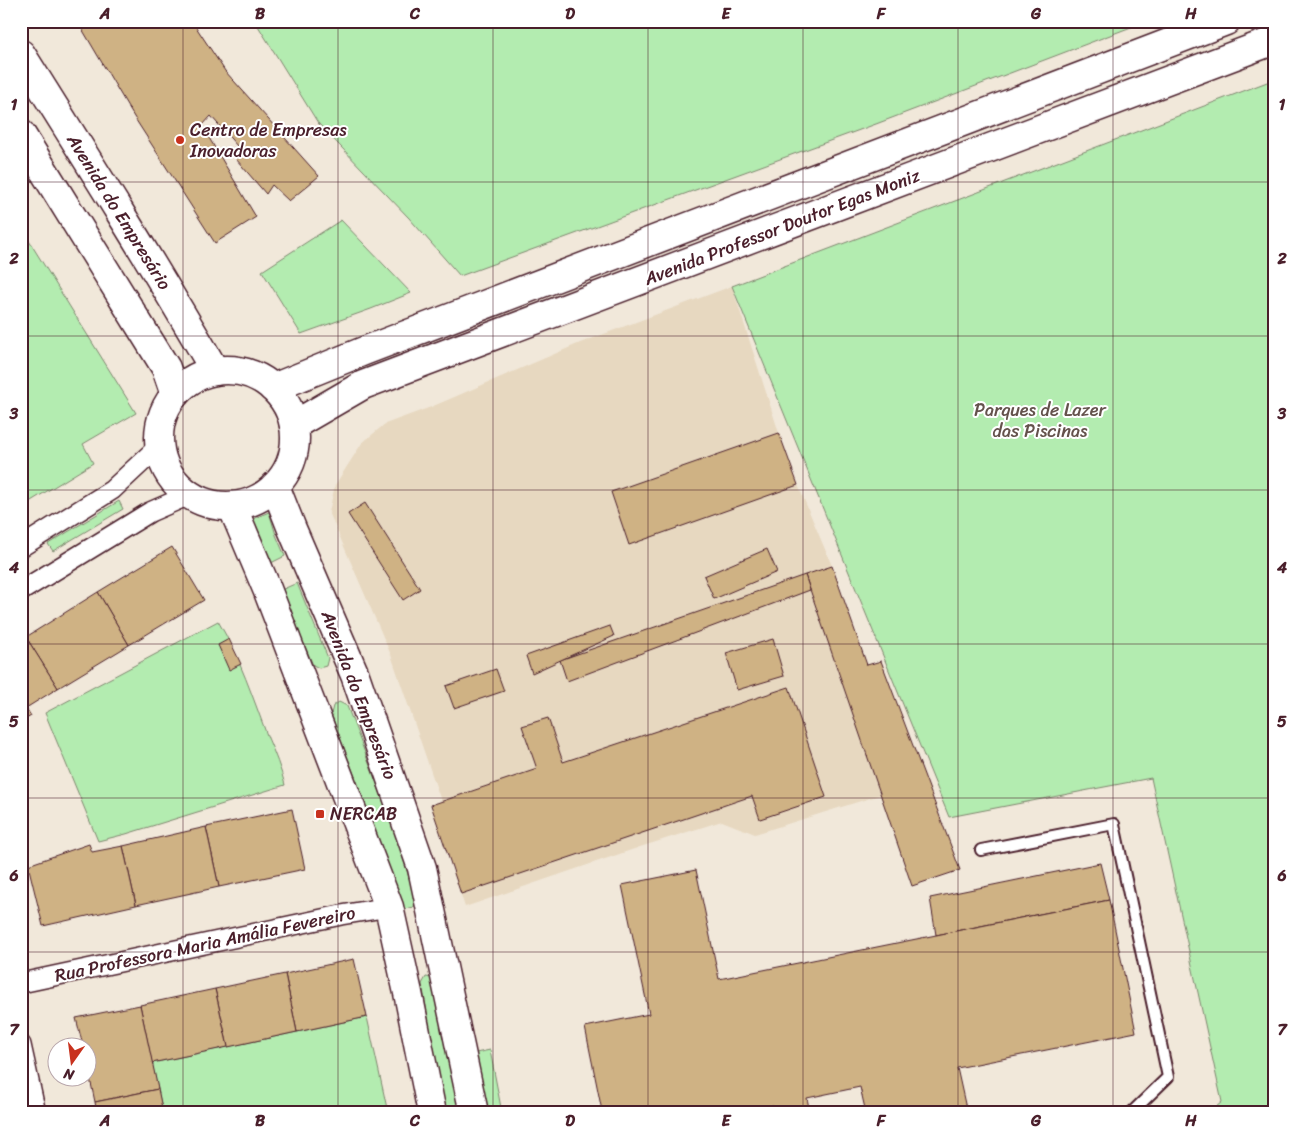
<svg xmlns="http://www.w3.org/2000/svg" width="1296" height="1134" font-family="Sriracha,sans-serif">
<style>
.built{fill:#e7d8c0}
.green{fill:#b3ecb0;stroke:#7e866e}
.building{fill:#cfb284;stroke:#4a1f2b}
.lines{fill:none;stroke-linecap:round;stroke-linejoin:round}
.lane-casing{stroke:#4a1f2b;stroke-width:14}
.street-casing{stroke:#4a1f2b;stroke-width:22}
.secondary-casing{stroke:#4a1f2b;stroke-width:31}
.lane{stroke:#fff;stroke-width:10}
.street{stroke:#fff;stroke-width:19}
.secondary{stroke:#fff;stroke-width:28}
.grid{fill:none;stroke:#4a1f2b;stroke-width:1;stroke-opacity:0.55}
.poi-dot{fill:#c8321e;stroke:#fff;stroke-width:2}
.labels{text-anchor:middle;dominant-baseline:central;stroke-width:4;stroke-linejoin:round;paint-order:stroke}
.poi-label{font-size:18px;fill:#4a1f2b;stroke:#fff;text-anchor:start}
.street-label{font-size:18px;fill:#4a1f2b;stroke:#fff}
.park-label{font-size:18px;fill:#64524c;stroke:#fff}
.neatline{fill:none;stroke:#4a1f2b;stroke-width:2}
.grid-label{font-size:16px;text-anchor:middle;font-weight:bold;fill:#4a1f2b}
</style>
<rect width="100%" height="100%" fill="#f1e8da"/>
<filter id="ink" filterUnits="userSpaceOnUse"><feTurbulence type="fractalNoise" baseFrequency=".02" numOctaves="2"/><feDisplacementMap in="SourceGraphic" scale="10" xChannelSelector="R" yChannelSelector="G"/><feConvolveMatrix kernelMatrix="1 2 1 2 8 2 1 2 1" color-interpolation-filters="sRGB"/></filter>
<g filter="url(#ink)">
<!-- built -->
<path class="built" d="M732,286L779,433L798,485L832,566L867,665L881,661L960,870L912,886L880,795L755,834L722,821L640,847L465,907L431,805L441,801L391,655L329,512L335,485L362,443L385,424L431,407L580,343Z"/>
<!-- green -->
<g class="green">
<path d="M255,21H1147L876,124L460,276L409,218L318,123Z"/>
<path d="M1275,79V1113H1209L1222,1102L1151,778L949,817L732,286Z"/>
<path d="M341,220L411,293L371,309L301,334L262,271Z"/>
<path d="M21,228L136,413L83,444L93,463L21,507Z"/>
<path d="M119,501L123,509L53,551L48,544Z"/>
<path d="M269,512L276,535L285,556L271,563L250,520Z"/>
<path d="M297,583L328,658L326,666L319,668L313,665L281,590Z"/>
<path d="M218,621C240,658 253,698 268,738C275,754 281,769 285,785L126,834L98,841L45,713Z"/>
<path d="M339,702L347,706L393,826L416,900L414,907L405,909L397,903L375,829L331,714L333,706Z"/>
<path d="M426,977L434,978L462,1113H445L422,984Z"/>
<path d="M367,1017L388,1113H163L152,1063Z"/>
<path d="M490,1050L502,1113H483L471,1054Z"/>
</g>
<!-- building -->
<g class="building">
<path d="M80,21H192L225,71L319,176L289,201L272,185L266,194L236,159L244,154L211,116L202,126L256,217L215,243L134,117L78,22Z"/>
<path d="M779,433L798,485L629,545L611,492Z"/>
<path d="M365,503L420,589L403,600L348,514Z"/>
<path d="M172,547L204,600L129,645L98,592Z"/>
<path d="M767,549L777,572L714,599L704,576Z"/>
<path d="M832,566L867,665L881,661L960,870L912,886L805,575Z"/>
<path d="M805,575L810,590L567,681L560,660Z"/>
<path d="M98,592L129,645L58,688L26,637Z"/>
<path d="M610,626L614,636L532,673L526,656Z"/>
<path d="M26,637L58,688L26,708L31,716L21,722V639Z"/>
<path d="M229,639L241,664L229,670L218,645Z"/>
<path d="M773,639L784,676L737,690L726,653Z"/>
<path d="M496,669L504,691L454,708L446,686Z"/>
<path d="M789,687L826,797L760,819L752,796L461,894L431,805L537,769L522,726L548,718L563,762Z"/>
<path d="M292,809L305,869L219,887L206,827Z"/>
<path d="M206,827L219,887L136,905L123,846Z"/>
<path d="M89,844L92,852L123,846L136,905L43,926L28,865Z"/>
<path d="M1100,863L1109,900L936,935L930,898Z"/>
<path d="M696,870L719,979L1109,900L1136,1032L957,1068L967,1113H866L860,1087L807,1098L810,1113H775L773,1106L739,1113H593L602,1111L585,1027L649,1014L622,885Z"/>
<path d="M354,959L367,1017L297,1032L285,974Z"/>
<path d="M285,974L297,1032L228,1047L215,989Z"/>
<path d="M215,989L228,1047L152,1063L140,1005Z"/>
<path d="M140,1005L158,1089L95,1102L88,1069V1046H83L76,1018Z"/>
<path d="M158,1089L163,1113H97L95,1102Z"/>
</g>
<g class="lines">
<defs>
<path id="lane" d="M981,850L1114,824L1168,1077L1131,1113"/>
<g id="street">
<path d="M21,547L112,490L159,446"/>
<path d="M21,591L150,512L189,495"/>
<path d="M21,983L341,915L389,907"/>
<path d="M21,1045L36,1113"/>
</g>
<g id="secondary">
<path d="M21,54C87,159 153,264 215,371"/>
<path d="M21,134L166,368L175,394"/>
<circle cx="227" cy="438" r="68"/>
<path d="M273,388L364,351L1226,21"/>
<path d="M294,425L363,385L1275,40"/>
<path d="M275,486L292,529L355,675L422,868L474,1113"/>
<path d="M232,506L267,589L389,907L408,993L432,1113"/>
</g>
</defs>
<!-- lane casing -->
<use href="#lane" class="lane-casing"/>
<!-- street casing -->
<use href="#street" class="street-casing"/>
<!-- secondary casing -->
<use href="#secondary" class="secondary-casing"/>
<!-- lane -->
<use href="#lane" class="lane"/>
<!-- street -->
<use href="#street" class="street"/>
<!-- secondary -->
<use href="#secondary" class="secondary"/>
</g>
</g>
<!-- grid -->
<path class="grid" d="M183,21V1113M338,21V1113M493,21V1113M648,21V1113M803,21V1113M958,21V1113M1113,21V1113M21,182H1275M21,336H1275M21,490H1275M21,644H1275M21,798H1275M21,952H1275"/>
<!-- markers -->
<g class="poi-dot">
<circle cx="180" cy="140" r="5"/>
<rect x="315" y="809" width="10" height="10" rx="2.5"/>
</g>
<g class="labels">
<!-- poi labels -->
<g class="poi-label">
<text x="190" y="130">Centro de Empresas<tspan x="190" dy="21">Inovadoras</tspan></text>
<text x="330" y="814">NERCAB</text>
</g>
<!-- street labels -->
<g class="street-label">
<text transform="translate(119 212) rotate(58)">Avenida do Empresário</text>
<text transform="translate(782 227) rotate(-21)">Avenida Professor Doutor Egas Moniz</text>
<text transform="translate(359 695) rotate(69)">Avenida do Empresário</text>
<text transform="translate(205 944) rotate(-12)">Rua Professora Maria Amália Fevereiro</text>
</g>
<!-- park labels -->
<g class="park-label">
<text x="1040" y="410">Parques de Lazer<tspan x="1040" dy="21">das Piscinas</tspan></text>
</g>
</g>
<!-- margin -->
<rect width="1296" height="1134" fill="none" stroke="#fff" stroke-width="55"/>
<!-- north arrow -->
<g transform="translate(72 1062) rotate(194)"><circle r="24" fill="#ffffff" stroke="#b7a5aa"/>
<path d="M0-4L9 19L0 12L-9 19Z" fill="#c8321e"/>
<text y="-8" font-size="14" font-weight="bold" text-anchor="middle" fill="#4a1f2b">N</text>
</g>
<rect x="28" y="28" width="1240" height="1078" class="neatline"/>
<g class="grid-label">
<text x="105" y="19">A</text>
<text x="260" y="19">B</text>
<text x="415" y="19">C</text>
<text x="570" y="19">D</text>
<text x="726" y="19">E</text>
<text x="881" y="19">F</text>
<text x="1036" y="19">G</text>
<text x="1191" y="19">H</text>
<text x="14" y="110">1</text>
<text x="1282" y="110">1</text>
<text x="14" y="264">2</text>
<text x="1282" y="264">2</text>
<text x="14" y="419">3</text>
<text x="1282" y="419">3</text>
<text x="14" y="573">4</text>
<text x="1282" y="573">4</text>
<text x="14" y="727">5</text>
<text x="1282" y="727">5</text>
<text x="14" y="881">6</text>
<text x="1282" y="881">6</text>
<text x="14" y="1035">7</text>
<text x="1282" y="1035">7</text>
<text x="105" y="1126">A</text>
<text x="260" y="1126">B</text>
<text x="415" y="1126">C</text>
<text x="570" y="1126">D</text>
<text x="726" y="1126">E</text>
<text x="881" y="1126">F</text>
<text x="1036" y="1126">G</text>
<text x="1191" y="1126">H</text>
</g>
</svg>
